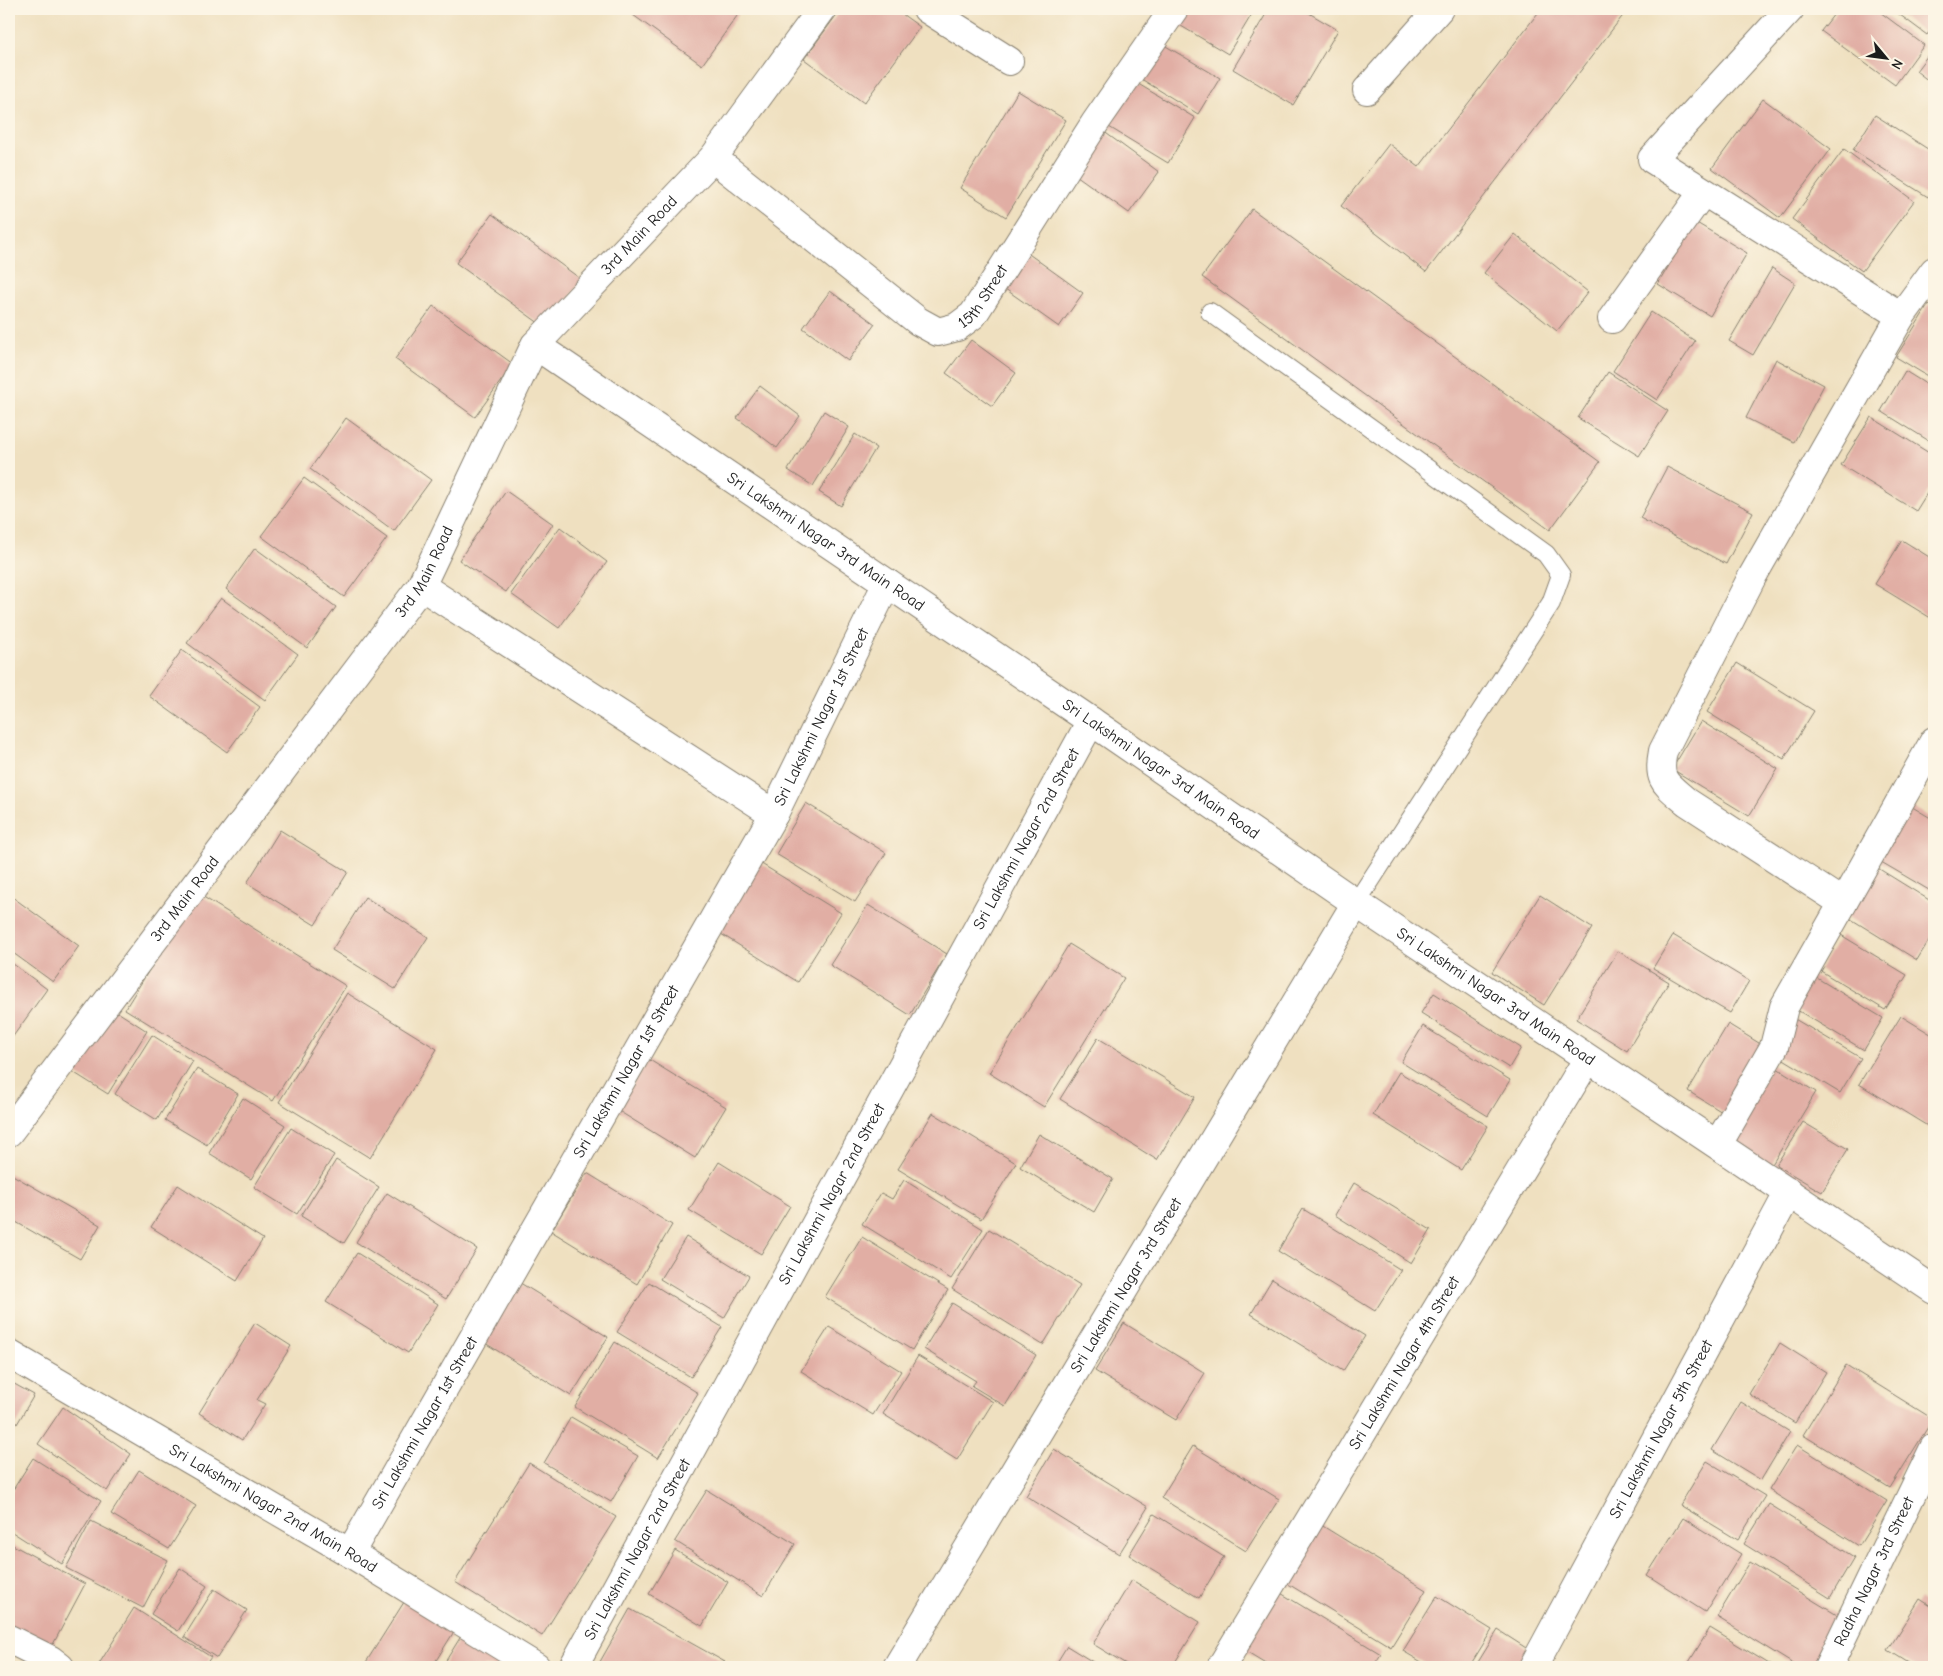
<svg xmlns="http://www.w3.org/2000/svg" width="1943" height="1676" font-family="'Comic Neue',sans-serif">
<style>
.building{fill:#e1aea4}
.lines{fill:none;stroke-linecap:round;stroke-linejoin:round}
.service-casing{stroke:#867e6e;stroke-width:20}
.minor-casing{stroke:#867e6e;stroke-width:30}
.tertiary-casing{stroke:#867e6e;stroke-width:30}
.service{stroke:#fff;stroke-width:18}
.minor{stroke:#fff;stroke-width:28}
.tertiary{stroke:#fff;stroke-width:28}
.labels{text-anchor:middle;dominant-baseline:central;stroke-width:5;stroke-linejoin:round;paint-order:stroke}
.street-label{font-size:16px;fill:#1c1c1c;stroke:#fcf5e5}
</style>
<rect width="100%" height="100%" fill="#fcf5e5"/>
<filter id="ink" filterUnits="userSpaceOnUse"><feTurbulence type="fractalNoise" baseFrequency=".02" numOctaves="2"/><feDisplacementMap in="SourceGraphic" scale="10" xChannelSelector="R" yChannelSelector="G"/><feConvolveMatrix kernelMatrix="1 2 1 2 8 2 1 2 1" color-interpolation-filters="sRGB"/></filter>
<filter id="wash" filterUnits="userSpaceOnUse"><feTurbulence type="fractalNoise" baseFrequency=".0096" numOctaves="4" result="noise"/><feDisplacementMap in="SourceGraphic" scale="20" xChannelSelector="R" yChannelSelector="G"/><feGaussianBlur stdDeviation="1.12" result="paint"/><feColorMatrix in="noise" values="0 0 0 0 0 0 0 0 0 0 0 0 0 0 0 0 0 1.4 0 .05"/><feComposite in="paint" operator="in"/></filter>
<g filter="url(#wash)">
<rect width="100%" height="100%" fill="#efe0c0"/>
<g id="blocks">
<!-- building -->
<g class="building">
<path d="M637,9H742L702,65L633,15Z"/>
<path d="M841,9H895L920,27L864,103L804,59Z"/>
<path d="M1185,9H1255L1228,54L1176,23Z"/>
<path d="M1269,9H1302L1338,30L1293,105L1233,69Z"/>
<path d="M1541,9H1628L1426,272L1341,206L1389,144L1419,167Z"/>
<path d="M1838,9H1876L1924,45L1895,85L1821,31Z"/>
<path d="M1892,9H1934V25L1927,35Z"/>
<path d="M1159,42L1220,78L1198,114L1138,77Z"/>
<path d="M1934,47V85L1916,71Z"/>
<path d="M1135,82L1195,118L1168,163L1109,127Z"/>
<path d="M1018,91L1066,120L1006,217L960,188Z"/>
<path d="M1763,99L1831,149L1780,218L1712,168Z"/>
<path d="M1875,115L1934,153V187L1928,197L1853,150Z"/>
<path d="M1103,131L1159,172L1129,213L1073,173Z"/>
<path d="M1844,149L1914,201L1862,271L1792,219Z"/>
<path d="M1252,209L1600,462L1550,530L1202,277Z"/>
<path d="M492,214L582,280L547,329L456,263Z"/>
<path d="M1695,222L1747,253L1710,316L1658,284Z"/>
<path d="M1515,234L1588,292L1557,331L1484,273Z"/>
<path d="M1026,252L1083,293L1059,327L1001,286Z"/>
<path d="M1772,268L1795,283L1753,355L1729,341Z"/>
<path d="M830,291L875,324L848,361L803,328Z"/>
<path d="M1929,304L1934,308V380L1896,357Z"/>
<path d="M433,306L513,364L475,417L395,359Z"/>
<path d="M1651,312L1695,341L1657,400L1613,371Z"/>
<path d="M971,340L1016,373L992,406L946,373Z"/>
<path d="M1776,359L1824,385L1794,442L1746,418Z"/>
<path d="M1905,371L1934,389V444L1881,411Z"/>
<path d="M1608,372L1668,411L1639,456L1578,418Z"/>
<path d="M760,386L800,416L777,448L737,418Z"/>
<path d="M824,411L849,427L813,486L788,470Z"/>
<path d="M1871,417L1934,456V482L1916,511L1841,465Z"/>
<path d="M346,418L431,480L394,531L310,469Z"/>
<path d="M855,434L876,448L841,506L819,492Z"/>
<path d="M1667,467L1753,512L1726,564L1640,518Z"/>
<path d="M304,478L387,538L344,597L261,536Z"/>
<path d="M506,491L553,524L506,592L459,560Z"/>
<path d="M560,527L607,562L559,628L511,594Z"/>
<path d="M1902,540L1934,560V620L1875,584Z"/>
<path d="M255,548L336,607L307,648L226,589Z"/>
<path d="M221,598L298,654L265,700L187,643Z"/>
<path d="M182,650L260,707L227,752L149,696Z"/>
<path d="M1737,663L1814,711L1784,759L1707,712Z"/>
<path d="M1701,721L1778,769L1749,816L1672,769Z"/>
<path d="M1904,802L1934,820V893L1871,856Z"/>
<path d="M806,803L886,853L855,902L776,854Z"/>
<path d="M280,830L348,872L315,925L247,883Z"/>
<path d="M755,860L841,913L798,982L713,929Z"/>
<path d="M1876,867L1934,903V932L1917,960L1846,916Z"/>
<path d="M197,893L346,986L273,1101L125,1009Z"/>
<path d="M1540,895L1592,928L1544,1005L1492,972Z"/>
<path d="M11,896L79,946L53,982L9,950V899Z"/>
<path d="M365,897L428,937L395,989L332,950Z"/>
<path d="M868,905L947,954L910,1015L830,965Z"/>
<path d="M1673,935L1749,981L1730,1013L1653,968Z"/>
<path d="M1841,935L1907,975L1885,1010L1819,970Z"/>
<path d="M1069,944L1124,978L1044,1107L989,1073Z"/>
<path d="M1618,951L1669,982L1627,1051L1576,1019Z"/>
<path d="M9,961L47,989L9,1042Z"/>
<path d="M1807,972L1883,1018L1864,1050L1787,1004Z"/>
<path d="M347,993L437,1049L370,1158L279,1102Z"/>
<path d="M1434,993L1521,1048L1509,1068L1421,1013Z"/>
<path d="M113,1009L147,1031L108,1094L73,1072Z"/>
<path d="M1901,1016L1934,1036V1130L1859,1084Z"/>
<path d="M1793,1018L1861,1058L1840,1093L1772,1052Z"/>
<path d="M1728,1024L1767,1048L1727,1115L1688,1091Z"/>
<path d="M1423,1026L1510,1080L1488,1116L1401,1062Z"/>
<path d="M152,1035L193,1061L157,1120L115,1094Z"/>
<path d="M1098,1038L1195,1097L1157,1160L1060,1099Z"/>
<path d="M648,1059L726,1107L695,1158L617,1110Z"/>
<path d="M1772,1065L1816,1092L1771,1166L1727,1139Z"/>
<path d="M197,1069L238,1094L207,1145L165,1120Z"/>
<path d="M1399,1072L1488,1126L1461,1170L1373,1115Z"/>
<path d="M243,1098L285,1125L251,1179L209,1153Z"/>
<path d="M933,1113L1016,1163L981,1219L898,1169Z"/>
<path d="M1803,1122L1848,1149L1822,1192L1776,1165Z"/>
<path d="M291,1128L334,1155L297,1214L254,1187Z"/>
<path d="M1039,1134L1113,1179L1094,1212L1020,1167Z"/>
<path d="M336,1160L379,1187L344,1243L301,1216Z"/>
<path d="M719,1162L790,1206L761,1254L689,1210Z"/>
<path d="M9,1173L100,1225L80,1259L9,1218Z"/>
<path d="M587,1173L672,1225L637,1284L551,1231Z"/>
<path d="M904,1180L983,1229L951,1279L862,1224L881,1193L892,1199Z"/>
<path d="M1354,1183L1431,1230L1411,1263L1335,1215Z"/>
<path d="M178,1185L263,1239L237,1281L151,1227Z"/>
<path d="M387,1193L477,1249L446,1299L356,1242Z"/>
<path d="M1303,1209L1401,1270L1375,1311L1278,1251Z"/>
<path d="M989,1229L1080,1285L1043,1345L952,1289Z"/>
<path d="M686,1237L749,1276L724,1318L660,1279Z"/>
<path d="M862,1237L948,1290L912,1350L825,1297Z"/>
<path d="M357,1253L438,1304L408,1353L326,1302Z"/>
<path d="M1272,1279L1365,1336L1343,1371L1251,1314Z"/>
<path d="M517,1281L608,1337L571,1396L480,1340Z"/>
<path d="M649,1282L722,1327L691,1377L617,1332Z"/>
<path d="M952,1303L1036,1355L1005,1406L972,1386L976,1381L924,1349Z"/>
<path d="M255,1323L291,1346L257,1400L265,1404L242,1440L199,1413Z"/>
<path d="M1124,1323L1205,1373L1176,1420L1095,1371Z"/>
<path d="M829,1327L901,1371L873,1415L801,1371Z"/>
<path d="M615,1342L698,1393L658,1458L575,1407Z"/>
<path d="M1780,1343L1826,1372L1795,1423L1749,1394Z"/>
<path d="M918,1356L993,1402L957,1460L883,1414Z"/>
<path d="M1846,1365L1933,1419L1890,1488L1803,1435Z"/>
<path d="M9,1381L34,1395L17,1424L9,1420Z"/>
<path d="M1741,1402L1790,1432L1761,1480L1712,1450Z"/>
<path d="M63,1407L131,1454L107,1491L38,1444Z"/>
<path d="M571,1417L638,1456L611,1502L544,1463Z"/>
<path d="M1797,1445L1887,1501L1859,1546L1769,1490Z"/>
<path d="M1193,1446L1279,1499L1246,1551L1161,1498Z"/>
<path d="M1054,1449L1148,1507L1119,1554L1026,1496Z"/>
<path d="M33,1458L101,1501L62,1564L9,1530V1496Z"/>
<path d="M1707,1461L1765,1496L1738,1540L1680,1505Z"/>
<path d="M529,1463L616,1517L542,1636L455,1582Z"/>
<path d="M139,1470L196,1506L169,1549L111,1514Z"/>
<path d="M707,1490L795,1544L763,1596L675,1541Z"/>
<path d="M1769,1504L1854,1557L1830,1598L1744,1544Z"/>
<path d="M1154,1514L1224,1557L1199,1598L1129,1555Z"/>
<path d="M1683,1518L1741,1554L1705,1612L1647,1575Z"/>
<path d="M91,1521L168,1560L143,1608L66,1568Z"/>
<path d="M1321,1525L1426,1590L1391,1647L1285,1582Z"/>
<path d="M9,1543L85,1584L50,1650L9,1629Z"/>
<path d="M675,1550L728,1582L702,1626L649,1594Z"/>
<path d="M1750,1562L1842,1618L1812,1667H1798L1717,1617Z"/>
<path d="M180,1568L207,1586L178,1631L151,1614Z"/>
<path d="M1132,1580L1200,1622L1172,1667H1131L1093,1644Z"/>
<path d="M214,1589L247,1610L217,1658L184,1637Z"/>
<path d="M1279,1592L1381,1654L1373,1667H1272L1244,1650Z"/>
<path d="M1437,1596L1492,1630L1469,1667H1430L1403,1651Z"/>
<path d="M406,1599L455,1630L432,1667H363Z"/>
<path d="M1920,1599L1934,1608V1667H1915L1888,1650Z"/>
<path d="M134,1608L211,1657L204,1667H105L99,1664Z"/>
<path d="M630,1609L725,1662L722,1667H597Z"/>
<path d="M1710,1628L1774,1667H1686Z"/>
<path d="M1498,1630L1537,1655L1530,1667H1475Z"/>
<path d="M463,1633L508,1661L503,1667H442Z"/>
<path d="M1067,1646L1101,1667H1054Z"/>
</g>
</g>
</g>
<g filter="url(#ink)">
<use href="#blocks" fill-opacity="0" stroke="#867e6e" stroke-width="1"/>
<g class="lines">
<defs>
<path id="service" d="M1210,312L1546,554L1561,575L1551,603L1356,903"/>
<g id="minor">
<path d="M927,9L1009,61"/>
<path d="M1790,9L1652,159L1901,316"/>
<path d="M1367,90L1439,9"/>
<path id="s1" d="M713,158L918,321L938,332L957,327L973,315L1095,123L1174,9"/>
<path d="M1612,319L1703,192"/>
<path d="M421,586L774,814"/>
<path d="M1843,903L1934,741"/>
<path d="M1718,1144L1774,1047L1784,1007L1843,903L1687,802C1665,783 1657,781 1663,751L1752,577L1901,316L1934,271"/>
<path id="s2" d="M9,1354L350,1553L536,1667"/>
<path id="s3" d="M350,1553L774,814L887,583"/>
<path d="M9,1639L51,1660L60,1667"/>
<path id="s4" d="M573,1667L1091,721"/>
<path id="s5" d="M897,1667L1356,903"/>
<path id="s6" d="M1221,1667L1587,1060"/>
<path id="s7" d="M1533,1667L1789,1192"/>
<path id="s8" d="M1828,1667L1934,1448"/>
</g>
<g id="tertiary">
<path id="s9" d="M535,345L1091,721L1356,903L1934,1290"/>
<path id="s10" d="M9,1132L421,586L535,345L713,158L822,9"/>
</g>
</defs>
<!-- service casing -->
<use href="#service" class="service-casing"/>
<!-- minor casing -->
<use href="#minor" class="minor-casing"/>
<!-- tertiary casing -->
<use href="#tertiary" class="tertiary-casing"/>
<!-- service -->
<use href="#service" class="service"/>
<!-- minor -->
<use href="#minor" class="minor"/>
<!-- tertiary -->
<use href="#tertiary" class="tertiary"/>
</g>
</g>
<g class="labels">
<!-- street labels -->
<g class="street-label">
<text stroke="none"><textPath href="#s10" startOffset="1102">3rd Main Road</textPath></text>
<text stroke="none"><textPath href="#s1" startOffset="345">15th Street</textPath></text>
<text stroke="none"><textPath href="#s9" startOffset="351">Sri Lakshmi Nagar 3rd Main Road</textPath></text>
<text stroke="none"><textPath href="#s10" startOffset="698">3rd Main Road</textPath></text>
<text stroke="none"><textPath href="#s3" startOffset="960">Sri Lakshmi Nagar 1st Street</textPath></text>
<text stroke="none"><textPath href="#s9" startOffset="756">Sri Lakshmi Nagar 3rd Main Road</textPath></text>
<text stroke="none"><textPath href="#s4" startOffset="944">Sri Lakshmi Nagar 2nd Street</textPath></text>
<text stroke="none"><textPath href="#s10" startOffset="292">3rd Main Road</textPath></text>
<text stroke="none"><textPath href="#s9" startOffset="1161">Sri Lakshmi Nagar 3rd Main Road</textPath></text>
<text stroke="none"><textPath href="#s3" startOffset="555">Sri Lakshmi Nagar 1st Street</textPath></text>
<text stroke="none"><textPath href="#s4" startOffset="539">Sri Lakshmi Nagar 2nd Street</textPath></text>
<text stroke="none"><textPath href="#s5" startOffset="445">Sri Lakshmi Nagar 3rd Street</textPath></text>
<text stroke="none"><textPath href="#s6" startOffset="355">Sri Lakshmi Nagar 4th Street</textPath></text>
<text stroke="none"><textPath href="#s3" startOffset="150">Sri Lakshmi Nagar 1st Street</textPath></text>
<text stroke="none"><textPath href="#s7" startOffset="270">Sri Lakshmi Nagar 5th Street</textPath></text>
<text stroke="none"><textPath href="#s2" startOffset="306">Sri Lakshmi Nagar 2nd Main Road</textPath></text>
<text stroke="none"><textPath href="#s4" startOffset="134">Sri Lakshmi Nagar 2nd Street</textPath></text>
<text stroke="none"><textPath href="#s8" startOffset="106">Radha Nagar 3rd Street</textPath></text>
</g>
</g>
<!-- margin -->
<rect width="1943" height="1676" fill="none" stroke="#fcf5e5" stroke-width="30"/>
<!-- north arrow -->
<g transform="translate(1886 58) rotate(119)" stroke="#fcf5e5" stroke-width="4" paint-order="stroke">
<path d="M0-4L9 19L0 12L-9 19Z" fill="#1c1c1c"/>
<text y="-8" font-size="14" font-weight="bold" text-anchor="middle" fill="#1c1c1c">N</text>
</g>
</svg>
